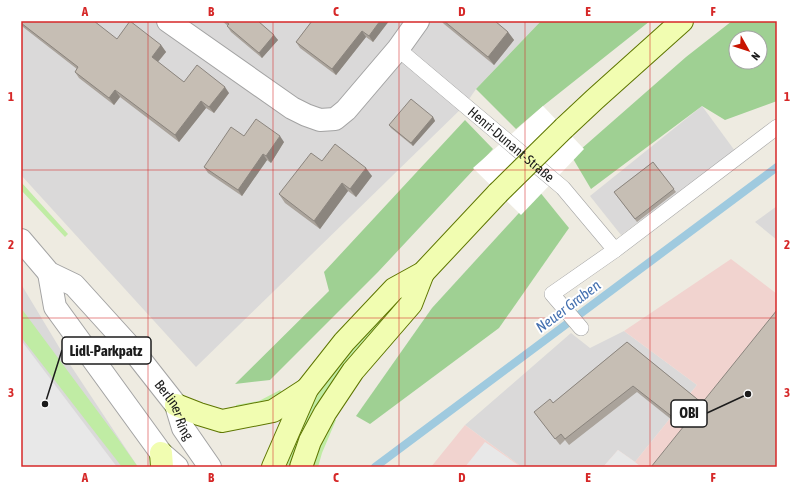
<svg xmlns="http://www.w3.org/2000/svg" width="798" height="488" font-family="'Asap Condensed',sans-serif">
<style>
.residential{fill:#dad9d9}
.commercial{fill:#f1d3cf}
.grass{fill:#c0eca4}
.forest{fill:#9fd093;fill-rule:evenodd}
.parking{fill:#e8e8e8}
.pier{fill:#fff}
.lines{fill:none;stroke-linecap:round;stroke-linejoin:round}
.stream{stroke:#9fcadf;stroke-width:8}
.service-casing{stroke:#a3a3a3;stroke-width:16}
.minor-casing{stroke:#a3a3a3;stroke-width:24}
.tertiary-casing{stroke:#a3a3a3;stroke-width:24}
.secondary-casing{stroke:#5e7600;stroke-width:24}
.service{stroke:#fff;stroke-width:15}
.minor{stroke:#fff;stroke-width:22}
.tertiary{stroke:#fff;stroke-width:22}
.secondary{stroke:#f1fdb1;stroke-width:22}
.secondary-bridge-casing{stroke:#5e7600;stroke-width:24;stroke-linecap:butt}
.secondary-bridge{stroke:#f1fdb1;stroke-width:22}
.wall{fill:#aaa39b}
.shaded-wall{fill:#8b857e}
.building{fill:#c6beb4;stroke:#8b857e}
.grid{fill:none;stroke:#d62828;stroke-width:1;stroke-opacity:0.55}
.labels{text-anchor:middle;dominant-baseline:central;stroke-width:4;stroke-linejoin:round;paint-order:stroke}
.street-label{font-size:14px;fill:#1c1c1c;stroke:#fff}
.water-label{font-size:15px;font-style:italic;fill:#4470b0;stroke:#fff}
.leader{fill:none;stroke:#1c1c1c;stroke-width:1.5}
.callout-dot{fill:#1c1c1c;stroke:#fff;stroke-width:1.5}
.callout{fill:#fff;stroke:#1c1c1c;stroke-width:1.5}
.callout-label{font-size:15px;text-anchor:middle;font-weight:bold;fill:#1c1c1c}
.neatline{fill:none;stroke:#d62828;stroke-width:1.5}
.grid-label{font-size:13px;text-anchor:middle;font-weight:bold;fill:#d62828}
</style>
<rect width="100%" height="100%" fill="#eeebe1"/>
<!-- residential -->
<g class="residential">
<path d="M21,21H541L476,89L465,105L196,367L21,175Z"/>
<path d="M702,106L735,151L621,235L590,196Z"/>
<path d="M777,206V240L755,222Z"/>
<path d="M21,284L65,357L138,467H21Z"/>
<path d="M624,331L697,385L635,462L618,450L603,467H522L465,425L571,333L590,348Z"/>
</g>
<!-- commercial -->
<g class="commercial">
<path d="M731,259L777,294V467H603L618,450L635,462L697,385L624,331Z"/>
<path d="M465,425L522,467H431Z"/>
</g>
<!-- grass -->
<g class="grass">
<path d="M21,182L68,234L65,237L21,190Z"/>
<path d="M399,300L403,304L293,467H284L313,401L355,346Z"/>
<path d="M21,308L116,436L138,467H122L21,337Z"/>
<path d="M280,390L283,393L270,402L236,411V405L259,401Z"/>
<path d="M332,417L336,420L322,453L318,467H312L318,447Z"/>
</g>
<!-- forest -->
<g class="forest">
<path d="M541,21H650L543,106L516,129L476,89Z"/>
<path d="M732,21H777V101L725,120L702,106L591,189L572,157L686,57ZM736,38H760V62H736Z"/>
<path d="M465,120L493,149L378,272L270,380L235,384L329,291L324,272Z"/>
<path d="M539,191L569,228L499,328L370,424L356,416L432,308Z"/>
</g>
<!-- parking -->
<g class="parking">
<path d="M21,340L117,467H21Z"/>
<path d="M485,442L521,467H465Z"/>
<path d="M618,450L635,462L641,467H603Z"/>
</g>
<!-- pier -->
<path class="pier" d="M543,106L584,149L521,215L473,168Z"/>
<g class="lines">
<!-- stream -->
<path class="stream" d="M375,467L777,167"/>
<defs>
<g id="service">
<path id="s1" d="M398,49L563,188L615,250L777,127"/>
<path d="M581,328L552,294L615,250"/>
</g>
<path id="minor" d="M168,21L292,108L306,115L320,120L335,119L346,110L398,49L418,21"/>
<g id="tertiary">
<path id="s2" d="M21,240L49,273L74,285L132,349L176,405L183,428L210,467"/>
<path d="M49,273L55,307L161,453L177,467"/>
</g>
<g id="secondary">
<path d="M564,128L595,99L682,21"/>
<path d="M176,405L199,414L222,421L273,411L307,389"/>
<path d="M161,453L162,467"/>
<path d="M273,467L307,389L344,342L394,289L423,273L498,193"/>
<path d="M301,467L310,441L325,413L353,371L411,304L423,273"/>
</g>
</defs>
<!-- service casing -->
<use href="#service" class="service-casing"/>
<!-- minor casing -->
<use href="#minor" class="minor-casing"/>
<!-- tertiary casing -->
<use href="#tertiary" class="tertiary-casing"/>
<!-- secondary casing -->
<use href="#secondary" class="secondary-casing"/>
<!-- service -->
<use href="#service" class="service"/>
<!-- minor -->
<use href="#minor" class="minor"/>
<!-- tertiary -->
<use href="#tertiary" class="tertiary"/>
<!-- secondary -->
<use href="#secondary" class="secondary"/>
<defs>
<path id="secondary-bridge" d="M498,193L564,128"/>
</defs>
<!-- secondary-bridge casing -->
<use href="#secondary-bridge" class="secondary-bridge-casing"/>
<!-- secondary-bridge -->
<use href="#secondary-bridge" class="secondary-bridge"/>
</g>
<!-- wall -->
<g class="wall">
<path d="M21,21L117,39L161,45L166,52L158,62L184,82L229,93L214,113L206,108L179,142L120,97L114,105L79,78L75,72L77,69L23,27L21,25Z"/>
<path d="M222,21H258L278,40L262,58L231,32L227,26H228Z"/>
<path d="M312,21H389L373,42L366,37L336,75L300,48L296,42Z"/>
<path d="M441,21H495L508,32L514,40L494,65L444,24Z"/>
<path d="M433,117L435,121L413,146L391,128L389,125Z"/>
<path d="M244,136L284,142L271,163L267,160L242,196L208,173L204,167Z"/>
<path d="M322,161L372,176L356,197L348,191L320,229L285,203L279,194Z"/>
<path d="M653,162L676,192L637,222L614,192Z"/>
<path d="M627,342L702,403L682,428L637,392L569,445L565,440L560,445L534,412L553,403Z"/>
</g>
<!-- shaded-wall -->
<g class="shaded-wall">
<path d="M380,21H389L373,42L369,36Z"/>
<path d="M362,31L366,37L336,75L332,69Z"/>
<path d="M508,32L514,40L494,65L488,57Z"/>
<path d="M274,35L278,40L262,58L259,53Z"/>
<path d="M161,45L166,52L156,64L152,57Z"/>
<path d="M225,87L229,93L214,113L209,107Z"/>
<path d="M115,90L120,97L114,105L109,98Z"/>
<path d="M201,101L206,108L179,142L175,135Z"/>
<path d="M433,117L435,121L413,146L411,143Z"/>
<path d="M280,136L284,142L271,163L266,156Z"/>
<path d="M263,154L267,160L242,196L238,190Z"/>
<path d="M366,168L372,176L356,197L350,189Z"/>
<path d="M342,183L348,191L320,229L314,221Z"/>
</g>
<!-- building -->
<g class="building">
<path d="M21,21H94L117,39L130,21L161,45L152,57L184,82L197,65L225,87L209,107L201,101L175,135L115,90L109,98L75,72L78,67L21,23Z"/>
<path d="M225,21H258L274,35L259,53L227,26L229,24Z"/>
<path d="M312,21H380L369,36L362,31L332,69L296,42Z"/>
<path d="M444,21H495L508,32L488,57Z"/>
<path d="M411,99L433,117L411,143L389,125Z"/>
<path d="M256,119L280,136L266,156L263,154L238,190L204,167L231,127L244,136Z"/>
<path d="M335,144L366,168L350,189L342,183L314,221L279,194L311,153L322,161Z"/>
<path d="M653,162L674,189L635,219L614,192Z"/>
<path d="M777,310V467H651L684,426L633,386L565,439L561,434L555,439L534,412L550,399L553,403L627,342L702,403Z"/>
</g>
<!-- grid -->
<path class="grid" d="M148,21V467M273,21V467M399,21V467M525,21V467M650,21V467M21,170H777M21,318H777"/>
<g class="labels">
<!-- street labels -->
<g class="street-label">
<text stroke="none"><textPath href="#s1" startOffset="148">Henri-Dunant-Straße</textPath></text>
<text stroke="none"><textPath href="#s2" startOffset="232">Berliner Ring</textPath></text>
</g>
<!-- water labels -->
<g class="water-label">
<text transform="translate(568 306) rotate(-37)">Neuer Graben</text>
</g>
</g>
<!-- callouts -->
<path class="leader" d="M45 404L62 350M748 394L707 413"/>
<g class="callout-dot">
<circle cx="45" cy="404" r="4"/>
<circle cx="748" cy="394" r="4"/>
</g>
<g class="callout">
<rect x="62" y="337" width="89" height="27" rx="4"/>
<rect x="671" y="400" width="36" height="27" rx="4"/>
</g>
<g class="callout-label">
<text x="106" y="356">Lidl-Parkpatz</text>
<text x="689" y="418">OBI</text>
</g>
<!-- border -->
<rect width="798" height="488" fill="none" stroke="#ffffff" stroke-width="44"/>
<!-- north arrow -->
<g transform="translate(748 50) rotate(129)"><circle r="19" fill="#ffffff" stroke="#a4a4a4"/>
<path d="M0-3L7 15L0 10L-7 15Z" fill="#c81300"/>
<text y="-6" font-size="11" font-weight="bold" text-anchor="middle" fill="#1c1c1c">N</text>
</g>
<rect x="22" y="22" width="754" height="444" class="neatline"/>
<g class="grid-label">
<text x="85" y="16">A</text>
<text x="211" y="16">B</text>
<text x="336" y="16">C</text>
<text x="462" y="16">D</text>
<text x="588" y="16">E</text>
<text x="713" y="16">F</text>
<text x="11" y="101">1</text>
<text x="787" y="101">1</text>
<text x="11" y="249">2</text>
<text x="787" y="249">2</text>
<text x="11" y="397">3</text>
<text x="787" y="397">3</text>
<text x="85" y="482">A</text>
<text x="211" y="482">B</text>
<text x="336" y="482">C</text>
<text x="462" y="482">D</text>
<text x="588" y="482">E</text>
<text x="713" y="482">F</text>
</g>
</svg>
